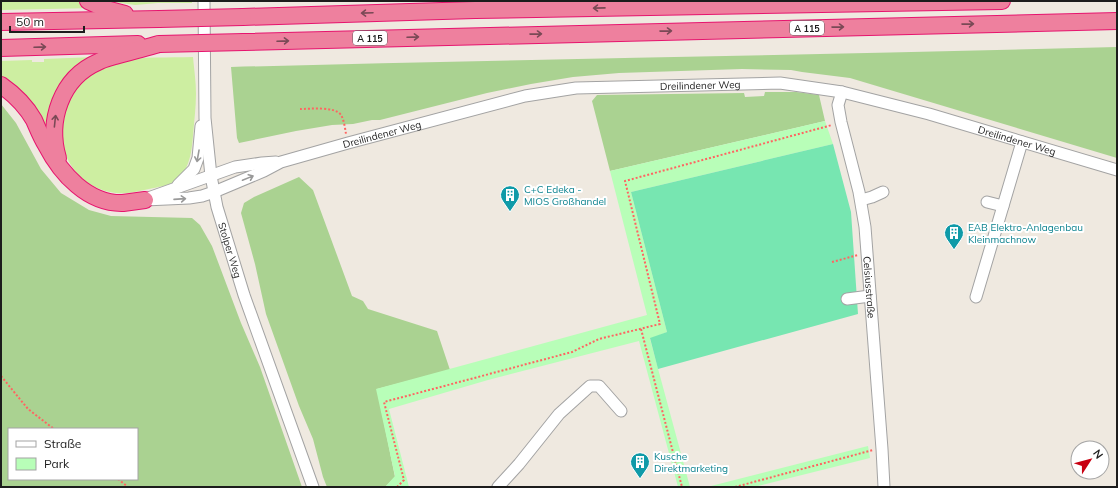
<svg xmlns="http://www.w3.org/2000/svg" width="1118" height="488" font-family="Mulish,sans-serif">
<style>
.grass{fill:#cdeea1}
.forest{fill:#aad291;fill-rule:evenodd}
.park{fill:#b8feb8}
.pitch{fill:#77e6b1}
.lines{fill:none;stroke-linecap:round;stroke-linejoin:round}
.minor-casing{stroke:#a3a3a3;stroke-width:13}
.highway-casing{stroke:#e6146e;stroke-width:18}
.path{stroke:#ff6461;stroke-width:2;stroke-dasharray:2 2;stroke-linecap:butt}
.minor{stroke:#fff;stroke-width:11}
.highway{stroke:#ee809e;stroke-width:16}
.highway-bridge-casing{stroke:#e6146e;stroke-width:18;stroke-linecap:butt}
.highway-bridge{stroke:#ee809e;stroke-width:16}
.oneway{stroke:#7a4956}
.oneway2{stroke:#999}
.labels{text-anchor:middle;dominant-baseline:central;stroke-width:4;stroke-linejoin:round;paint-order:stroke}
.shield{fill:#fff;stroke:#606060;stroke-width:1}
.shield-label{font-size:9px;font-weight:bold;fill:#1c1c1c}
.street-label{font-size:10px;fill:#1c1c1c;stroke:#fff}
.culture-label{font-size:10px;fill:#0d838f;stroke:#fff;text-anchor:start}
</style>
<rect width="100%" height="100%" fill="#efe9e0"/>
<!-- grass -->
<g class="grass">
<path d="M1,1H82L97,8L1,10Z"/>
<path d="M107,1H192V3H158L135,5Z"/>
<path d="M94,57L75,74L52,144L15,88L1,77V61L32,60V62H44V59Z"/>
<path d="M193,57C194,69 196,81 196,94C196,107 194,122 193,136C192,147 191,158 186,168C176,186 167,185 149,189C135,192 123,195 110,192C63,182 47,126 75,89C80,83 85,77 92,73C100,68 112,63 120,61C143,56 169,58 193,57Z"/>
</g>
<!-- forest -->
<g class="forest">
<path d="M1117,47V158L850,78L802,72L791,70L742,69L619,73L573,77L531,84L487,93L380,120H372L353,124L332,125L296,131L239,143L237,138L231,67C526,59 822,55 1117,47Z"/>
<path d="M765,92H796L819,95L825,121L610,171L592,101L597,95L744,93L745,97L764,96Z"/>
<path d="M1,104L16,123L41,169L61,193L89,210L111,216L192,218L200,225L212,246L241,323L260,367L302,487H1ZM9,429H137V479H9Z"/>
<path d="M299,177L313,190L352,296L363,301L368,309L437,331L450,370L377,389L395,477L385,487H327L323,477L313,439L299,406L266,314L255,264L241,213L244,203L254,197Z"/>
</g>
<!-- park -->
<g class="park">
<path d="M825,121L833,144L631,192L667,332L650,339L690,487H678L639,341L488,380L389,409L409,487H385L395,476L376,389L647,315L610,171Z"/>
<path d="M868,446L870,458L754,487H707Z"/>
</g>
<!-- pitch -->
<path class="pitch" d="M833,144L851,212L858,314L658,369L650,338L667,332L631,192Z"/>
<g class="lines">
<defs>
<g id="minor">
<path id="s1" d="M204,1L205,118L211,176L217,207L244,295L313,487"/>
<path id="s2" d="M842,92L838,105L841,122L859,192L865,227L882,449L884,487"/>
<path d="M178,185L194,169L198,158L201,126"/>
<path d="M151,197L235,167L262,163L276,162"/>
<path id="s3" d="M145,200L189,198L202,196L214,192L264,171L281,162L348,143L525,96L576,88L780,83L842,92L929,114L1117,170"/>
<path d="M861,200L872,197L883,192"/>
<path d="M987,202L1003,206"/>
<path d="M976,297L1022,142"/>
<path d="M847,299L870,296"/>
<path d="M498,487L519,464L559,414L590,386H599L621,411"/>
</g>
<g id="highway">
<path d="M88,1L106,9L125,14"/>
<path d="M243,17L475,10L1002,1"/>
<path d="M1,22L159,19"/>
<path d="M244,42L1117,21"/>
<path d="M1,48L138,44"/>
<path d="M1,85C14,94 26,106 34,120C38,129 41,137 46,145C61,174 88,204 123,203C130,202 138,201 145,200"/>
<path d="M58,158C47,121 61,78 98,62C103,59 109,58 115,56C130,52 145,48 159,44"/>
</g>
</defs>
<!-- minor casing -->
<use href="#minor" class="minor-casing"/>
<!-- highway casing -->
<use href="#highway" class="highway-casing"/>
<!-- path -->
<g class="path">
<path d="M300,109C310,109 335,106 341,115C344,120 345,128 346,134"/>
<path d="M832,262L858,255"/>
<path d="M641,329L682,487"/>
<path d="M1,376L28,409L54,429"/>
<path d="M118,479L128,487"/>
<path d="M397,487L404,480L384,402L572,352L599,339L660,324L625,181L832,125"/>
<path d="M735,487L873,450"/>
</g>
<!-- minor -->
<use href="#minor" class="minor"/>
<!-- highway -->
<use href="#highway" class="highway"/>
<defs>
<g id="highway-bridge">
<path d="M159,19L243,17"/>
<path d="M159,44L244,42"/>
</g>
</defs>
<!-- highway-bridge casing -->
<use href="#highway-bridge" class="highway-bridge-casing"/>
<!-- highway-bridge -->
<use href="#highway-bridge" class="highway-bridge"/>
</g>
<!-- one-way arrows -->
<defs><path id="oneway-shaft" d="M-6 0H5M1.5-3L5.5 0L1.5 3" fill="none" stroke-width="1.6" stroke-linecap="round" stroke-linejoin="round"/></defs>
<g class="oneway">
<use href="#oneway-shaft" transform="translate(599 8) rotate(179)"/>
<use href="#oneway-shaft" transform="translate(367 13) rotate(178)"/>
<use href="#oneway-shaft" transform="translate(968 24) rotate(-1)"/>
<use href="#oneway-shaft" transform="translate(838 27) rotate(-1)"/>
<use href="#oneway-shaft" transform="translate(666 31) rotate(-1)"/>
<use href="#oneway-shaft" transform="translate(536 34) rotate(-1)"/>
<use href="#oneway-shaft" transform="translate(413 37) rotate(-2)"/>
<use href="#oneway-shaft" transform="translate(283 41) rotate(-2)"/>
<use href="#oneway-shaft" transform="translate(40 47) rotate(-2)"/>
<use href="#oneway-shaft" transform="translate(55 121) rotate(-84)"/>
</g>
<g class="oneway2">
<use href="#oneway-shaft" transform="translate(198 156) rotate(100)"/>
<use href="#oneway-shaft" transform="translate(248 178) rotate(-22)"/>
<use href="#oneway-shaft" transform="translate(180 199) rotate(-4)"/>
</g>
<!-- icons -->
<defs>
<symbol id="building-pin" viewBox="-11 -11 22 30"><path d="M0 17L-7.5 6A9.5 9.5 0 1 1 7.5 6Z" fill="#0f9aa8" stroke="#fff"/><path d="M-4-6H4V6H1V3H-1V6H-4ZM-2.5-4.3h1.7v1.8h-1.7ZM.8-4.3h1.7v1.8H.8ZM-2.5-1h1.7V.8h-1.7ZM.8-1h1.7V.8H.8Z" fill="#fff"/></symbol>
</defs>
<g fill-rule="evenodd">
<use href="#building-pin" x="499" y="184" width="22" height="30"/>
<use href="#building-pin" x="943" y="222" width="22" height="30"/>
<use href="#building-pin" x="629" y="451" width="22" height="30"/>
</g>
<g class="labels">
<!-- shield labels -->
<g class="shield">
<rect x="790" y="21" width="34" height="14" rx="3"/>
<rect x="353" y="31" width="34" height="14" rx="3"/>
</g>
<g class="shield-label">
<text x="807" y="28">A 115</text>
<text x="370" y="38">A 115</text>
</g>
<!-- street labels -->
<g class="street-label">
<text stroke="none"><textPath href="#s3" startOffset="572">Dreilindener Weg</textPath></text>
<text stroke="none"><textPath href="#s3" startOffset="248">Dreilindener Weg</textPath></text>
<text stroke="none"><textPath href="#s3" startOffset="896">Dreilindener Weg</textPath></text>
<text stroke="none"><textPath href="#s1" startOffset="252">Stolper Weg</textPath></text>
<text stroke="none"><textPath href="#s2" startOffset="199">Celsiusstraße</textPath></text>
</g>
<!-- culture labels -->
<g class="culture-label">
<text x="524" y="189">C+C Edeka -<tspan x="524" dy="12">MIOS Großhandel</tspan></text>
<text x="968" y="227">EAB Elektro-Anlagenbau<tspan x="968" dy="12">Kleinmachnow</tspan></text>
<text x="654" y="456">Kusche<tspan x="654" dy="12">Direktmarketing</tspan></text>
</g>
</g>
<!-- border -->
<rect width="1118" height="488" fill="none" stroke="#1c1c1c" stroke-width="4"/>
<!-- legend -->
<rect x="8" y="428" width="130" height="52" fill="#ffffff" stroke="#a4a4a4"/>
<rect x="16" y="441" width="20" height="6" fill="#ffffff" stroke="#a4a4a4"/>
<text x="44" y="448" font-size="12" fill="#1c1c1c">Straße</text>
<rect x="16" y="458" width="20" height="12" fill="#b8feb8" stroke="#a4a4a4"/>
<text x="44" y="468" font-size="12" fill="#1c1c1c">Park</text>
<!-- north arrow -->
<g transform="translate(1090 460) rotate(54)"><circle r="19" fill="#ffffff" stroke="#a4a4a4"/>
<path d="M0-3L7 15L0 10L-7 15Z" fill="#c80011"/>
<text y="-6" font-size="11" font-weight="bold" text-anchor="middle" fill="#1c1c1c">N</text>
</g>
<!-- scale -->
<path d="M10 26v6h74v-6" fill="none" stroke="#1c1c1c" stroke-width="2"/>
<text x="16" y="26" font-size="12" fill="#1c1c1c" stroke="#ffffff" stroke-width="3" paint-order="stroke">50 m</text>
</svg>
